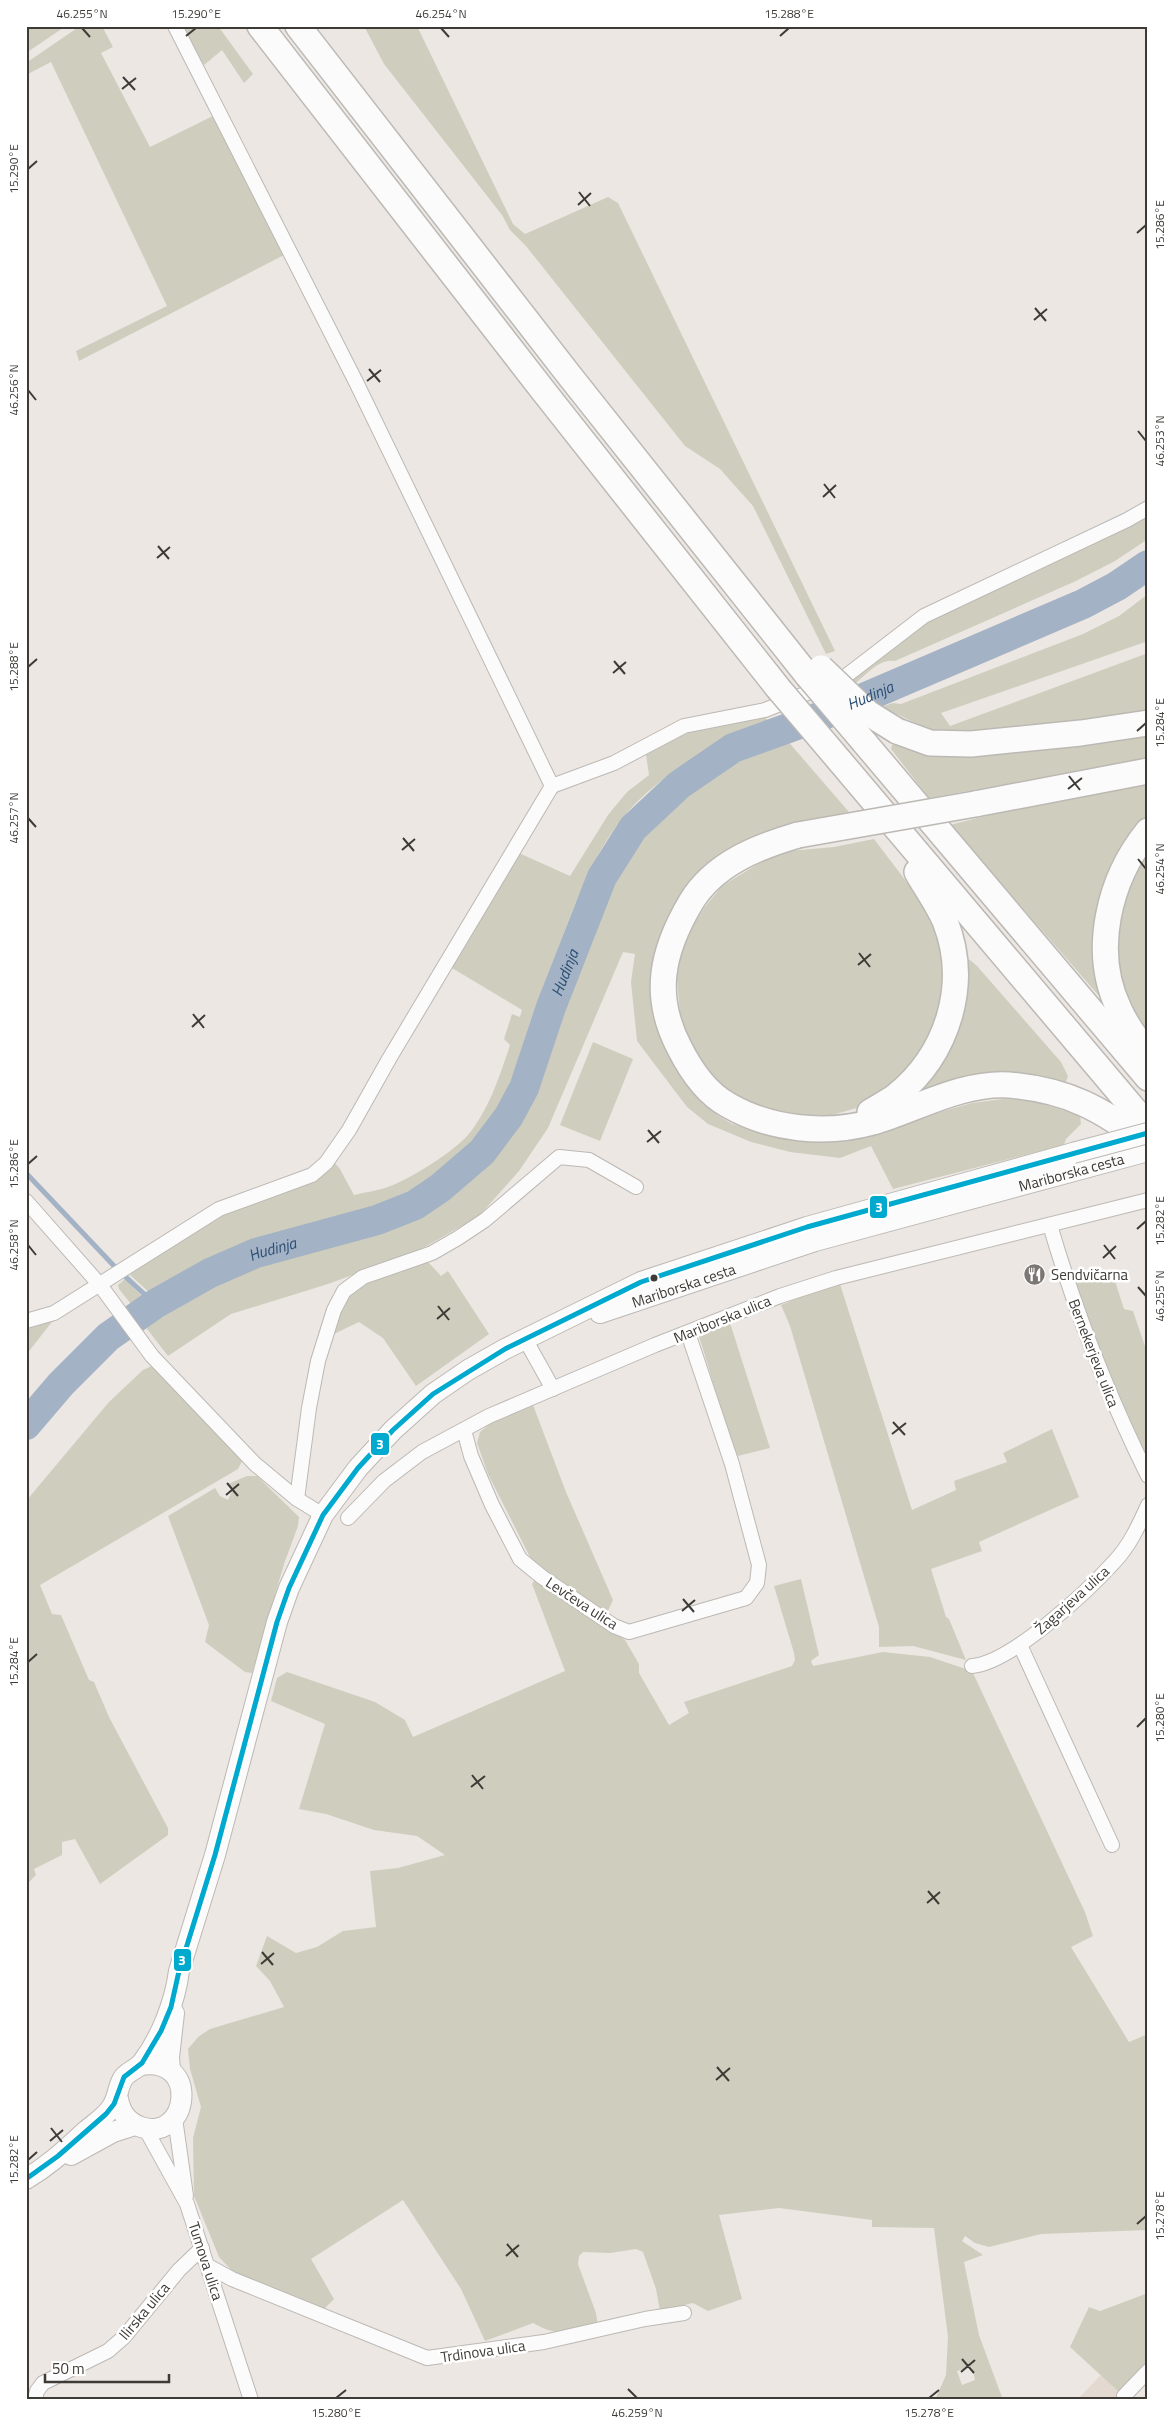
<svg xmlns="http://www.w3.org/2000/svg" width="1174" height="2426" font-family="'Titillium Web',sans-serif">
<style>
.built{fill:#e4d9d1}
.green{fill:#cfcebe;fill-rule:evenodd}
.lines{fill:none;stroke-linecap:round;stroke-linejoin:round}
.stream{stroke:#a3b2c4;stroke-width:5}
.river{stroke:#a3b2c4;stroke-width:30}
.street-casing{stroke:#bcb8b4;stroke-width:16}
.secondary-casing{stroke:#bcb8b4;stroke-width:22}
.highway-casing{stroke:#bcb8b4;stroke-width:28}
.street{stroke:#fcfbfb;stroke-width:14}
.secondary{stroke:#fcfbfb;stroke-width:20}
.highway{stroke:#fcfbfb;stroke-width:25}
.secondary-bridge-casing{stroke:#bcb8b4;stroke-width:22;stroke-linecap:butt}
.highway-bridge-casing{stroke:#bcb8b4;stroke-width:28;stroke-linecap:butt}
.secondary-bridge{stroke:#fcfbfb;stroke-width:20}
.highway-bridge{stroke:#fcfbfb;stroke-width:25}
.bus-1-casing{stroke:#fff;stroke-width:9}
.bus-1{stroke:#00a9ce;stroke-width:5}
.ticks{fill:none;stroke:#3e3b37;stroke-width:2}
.bus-dot{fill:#3e3b37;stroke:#fff;stroke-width:2}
.labels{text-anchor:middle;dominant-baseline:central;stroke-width:5;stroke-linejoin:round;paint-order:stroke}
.street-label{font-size:15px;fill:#3e3b37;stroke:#fff}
.poi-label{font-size:15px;fill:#3e3b37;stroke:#fff;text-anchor:start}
.water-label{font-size:16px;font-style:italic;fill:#2c4f76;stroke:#fff}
.line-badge{stroke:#fff;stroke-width:2}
.badge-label{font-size:14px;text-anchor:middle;font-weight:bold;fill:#fff}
.neatline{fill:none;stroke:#3e3b37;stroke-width:2}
.ticks-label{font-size:12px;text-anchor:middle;fill:#3e3b37}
</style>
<rect width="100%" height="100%" fill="#ece7e3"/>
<!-- built -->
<path class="built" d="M1101,2375L1119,2392L1125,2400H1077Z"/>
<!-- green -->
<g class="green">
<path d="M26,26H66L26,53Z"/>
<path d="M80,26H102L113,47L101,53L150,147L215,115L284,255L79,361L76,351L167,306L51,62L26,75V63Z"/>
<path d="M182,26H218L253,74L244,83L222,50L204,65Z"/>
<path d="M364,26H417L513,224L525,234L608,197L618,203L835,651L826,654L753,506L720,469L685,446L526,246L510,230L502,215L384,64Z"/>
<path d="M1148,514V539L1115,561L1076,581L895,661C878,658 866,676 853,685L847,680L886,650L902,642L928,618Z"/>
<path d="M1148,594V641L941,713L950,726L1148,653V715L970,737L917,729L918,724L881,707L893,703L901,704L1083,634L1119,616Z"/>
<path d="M764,715L769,723C721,744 672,766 635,804C599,841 580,891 562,938C551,966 540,994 530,1023C512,1077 504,1115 461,1158C438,1180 408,1199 377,1210C365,1214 351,1216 338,1219C310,1225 282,1232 255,1241C217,1253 184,1273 150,1293L130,1275C161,1252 193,1230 228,1213C267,1194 302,1195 334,1162L340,1169L354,1195C365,1192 377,1191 388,1187C410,1179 452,1153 468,1135C489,1110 500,1075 510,1045L504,1039L512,1014L520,1017L522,1010L447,965L519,853L570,876L608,815L627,792L649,775L646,755L691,731Z"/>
<path d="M1148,732V761L1032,783L979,789L929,798L891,749L892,745H898L966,755L1006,753L1079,741Z"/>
<path d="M786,739L849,812L796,823L686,892L667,919L657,952L659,1033L674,1066L693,1093L717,1115L732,1124L789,1140L822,1141L848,1138L972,1103L1003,1099L1031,1100L1080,1116L1081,1124L1066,1139L1064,1145L893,1189L871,1146L840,1158L790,1152L751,1142L708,1124L687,1107L637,1041L631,982L635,954L623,952L548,1128L519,1171L479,1216L423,1248L393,1260L328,1284L231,1314L168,1356L144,1325L212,1282L259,1260L318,1245L376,1235L397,1228L430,1211L482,1172L499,1152L532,1095L555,1041L591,925L612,882L626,858L650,830L655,816L679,794L698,783L735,757Z"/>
<path d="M1148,781V821L1130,844L1103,995L1100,997L950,825L1028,805Z"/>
<path d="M874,839L912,889L935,924L947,980L932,1038L918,1060L890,1088L860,1107L829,1116L785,1115L734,1097L709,1075L693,1052L681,1024L677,979L680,952L691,929L704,908L722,886L766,859L789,851L834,847Z"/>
<path d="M1148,846V1041L1126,1004L1114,946L1125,883Z"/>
<path d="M966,960H970L977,966L1061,1062L1068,1076L1066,1082L917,1093Z"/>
<path d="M593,1042L633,1059L600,1141L560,1125Z"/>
<path d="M428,1262L441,1276L448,1271L489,1334L416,1386L383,1338L359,1322L334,1334C336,1326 336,1318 339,1311C352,1275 398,1273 428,1262Z"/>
<path d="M1089,1271L1114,1278L1124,1309L1133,1311L1148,1355V1459L1141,1450L1090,1335L1076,1286L1082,1275Z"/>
<path d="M125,1279L143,1297L131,1304L119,1289L118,1285Z"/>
<path d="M839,1281L912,1510L956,1490L954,1481L1007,1462L1003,1453L1052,1429L1079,1497L979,1542L982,1551L931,1569L946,1617L949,1619L966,1660L913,1646L879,1647V1627L790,1326L781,1305Z"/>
<path d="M55,1318L26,1355V1326Z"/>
<path d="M730,1323L770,1448L738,1456L732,1445L699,1336Z"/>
<path d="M156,1364L240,1454L242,1461L238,1469L40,1585L52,1614L61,1615L89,1680L94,1682L109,1717L168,1828V1835L100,1884L75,1839L62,1842V1855L34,1869L36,1875L29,1882L26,1877V1501L109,1402L143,1370Z"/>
<path d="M533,1405L566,1492L613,1600L607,1613L548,1576L531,1559L488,1474L477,1443L480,1432L491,1423Z"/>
<path d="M247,1476H257L299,1517L298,1526L284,1564L252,1673L245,1672L205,1642L209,1625L168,1516L215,1488L220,1496L228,1500L232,1491L228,1484Z"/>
<path d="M536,1578L625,1640L639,1664V1673L669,1725L689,1713L684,1702L792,1666L795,1660L794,1653L774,1586L801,1579L819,1655L811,1661L813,1666L883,1652L930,1657L972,1671L1085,1912L1093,1936L1071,1947L1129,2042L1148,2034V2230L1041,2234L989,2247L975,2243L965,2236L962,2241L983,2255L964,2262L979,2335L1003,2400H935L946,2375L948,2337L934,2228L872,2227V2220L779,2208L719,2215L742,2299L708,2311L693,2303L660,2311L656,2289L643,2252L636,2249L610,2253L583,2252L579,2256L578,2264L596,2313L598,2326C571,2333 557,2337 533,2323L485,2341L461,2289L403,2200L311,2259L334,2299L324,2309L235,2274L219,2257L194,2196L193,2138L201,2107L190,2069L188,2049L198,2037L210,2029L284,2007L270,1981L256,1966L267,1936L296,1953L317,1947L343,1931L376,1927L370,1871L398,1868L445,1855L417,1836L374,1830L326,1814L299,1809L325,1724L271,1701L277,1678L287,1672L375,1702L405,1720L413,1737L565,1671L532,1584ZM972,2367L975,2380L962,2385L957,2371Z"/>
<path d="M1148,2293V2363L1119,2392L1070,2347L1089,2307L1100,2311Z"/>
</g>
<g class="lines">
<!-- stream -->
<path class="stream" d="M26,1173L116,1268L155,1304"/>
<!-- river -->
<path class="river" id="s1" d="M26,1425L61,1384L108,1337L155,1304L210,1273L256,1253L377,1220L415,1205L440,1188L482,1152L509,1116L524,1088L551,1007L602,877L633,828L679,785L733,748L819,717L1083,604L1117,586L1148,565"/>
<defs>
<g id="street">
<path d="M175,26L356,382L552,786L614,763L684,726L765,710L842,679L924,616L1127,520L1148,508"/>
<path d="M26,1201L100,1285L152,1356L255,1464L297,1499L323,1515"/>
<path d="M1050,1225C1076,1314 1107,1393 1148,1476"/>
<path d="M26,1321L54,1313L219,1209L312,1175L326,1163L349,1130L389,1059L552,786"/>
<path d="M525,1339L553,1389"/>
<path d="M464,1430L471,1456L492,1505L520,1559L542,1577L614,1626L629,1632L746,1598L757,1583L759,1565L732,1464L688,1333"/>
<path d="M297,1499L309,1408L318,1361L334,1310L344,1291L363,1277L432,1253L458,1238L485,1220L559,1157L589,1160L636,1187"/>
<path d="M348,1518L384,1481L422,1452L489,1416L655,1345L780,1296L836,1278L1148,1200"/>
<path d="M1020,1645L1112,1845"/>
<path d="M972,1666C1011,1663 1088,1591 1115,1561C1130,1545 1139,1525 1148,1505"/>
<path d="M175,2118L186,2196"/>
<path d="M145,2128L187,2204L251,2400"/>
<path d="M208,2266L232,2279L427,2358L544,2342L645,2319L684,2313"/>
<path d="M1124,2396L1148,2371"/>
<path d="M35,2400L37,2391L43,2383L108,2351L124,2337L179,2270L202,2248"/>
</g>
<g id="secondary">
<path id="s2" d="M600,1313L815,1241L1148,1151"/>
<path d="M170,2070L169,2057L174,2013"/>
<path d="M118,2099C121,2113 127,2122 141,2127C189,2143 201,2055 140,2065"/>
<path d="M71,2155L113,2132L135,2125"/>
<path d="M26,2179C51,2164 65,2150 86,2131C94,2124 105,2117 111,2108C119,2098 117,2086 124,2077C129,2071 137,2069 142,2063C161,2038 175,2002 179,1971L215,1855L277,1622L289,1588L323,1515L358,1468L393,1430L433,1394L468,1370L505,1349L641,1282L807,1227L1073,1153"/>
</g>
<g id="highway">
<path d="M260,26L545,393L778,688"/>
<path d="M298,26L569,375L808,676"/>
<path d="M897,731L930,743L971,744L1081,733L1148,723"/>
<path d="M864,742L1148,1078"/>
<path d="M839,760L1148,1126"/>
<path d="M975,804L1148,771"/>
<path d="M1148,831C1109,879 1091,951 1119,1009C1126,1025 1137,1040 1148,1054"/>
<path d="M798,835C757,847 714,864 691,902C662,951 652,995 679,1047C690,1069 706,1093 728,1105C771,1130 826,1135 873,1122C917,1109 962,1082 1009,1085C1068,1090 1102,1109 1148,1144"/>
<path d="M870,1112C878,1107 888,1102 896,1096C948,1054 970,984 945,921C938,904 926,888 917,872"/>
</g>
</defs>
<!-- street casing -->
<use href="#street" class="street-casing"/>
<!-- secondary casing -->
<use href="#secondary" class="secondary-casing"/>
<!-- highway casing -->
<use href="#highway" class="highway-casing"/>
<!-- street -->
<use href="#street" class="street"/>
<!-- secondary -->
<use href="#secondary" class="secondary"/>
<!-- highway -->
<use href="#highway" class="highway"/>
<defs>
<path id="secondary-bridge" d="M1073,1153L1148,1133"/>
<g id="highway-bridge">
<path d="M821,668L868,713L897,731"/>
<path d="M808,676L864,742"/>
<path d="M778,688L839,760"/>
<path d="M798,835L975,804"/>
</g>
</defs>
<!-- secondary-bridge casing -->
<use href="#secondary-bridge" class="secondary-bridge-casing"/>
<!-- highway-bridge casing -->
<use href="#highway-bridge" class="highway-bridge-casing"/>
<!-- secondary-bridge -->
<use href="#secondary-bridge" class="secondary-bridge"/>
<!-- highway-bridge -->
<use href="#highway-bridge" class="highway-bridge"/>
<defs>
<path id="bus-1" d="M26,2179L58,2156L106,2114L114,2104L124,2077L142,2063L161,2031L171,2007L179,1971L215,1855L277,1622L289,1588L323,1515L358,1468L393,1430L433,1394L505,1349L641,1282L807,1227L1148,1133"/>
</defs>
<!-- bus-1 casing -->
<use href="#bus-1" class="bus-1-casing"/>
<!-- bus-1 -->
<use href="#bus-1" class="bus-1"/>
</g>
<!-- ticks -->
<path class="ticks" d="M82,28L90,37M441,28L449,37M186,36L196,28M780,36L789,28M123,77L135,90M122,89L136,78M28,169L37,161M579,192L590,206M578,205L591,193M1137,233L1146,225M1035,308L1046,321M1034,320L1047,309M369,369L380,382M367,381L381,370M28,390L36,400M1138,431L1146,441M824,484L835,498M823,497L836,485M158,546L169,559M157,558L170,547M614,661L625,674M28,667L37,659M613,673L626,662M1137,731L1146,723M1069,776L1080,790M1068,789L1082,778M28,818L36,827M403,838L414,851M402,850L415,839M1138,859L1146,869M859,953L870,967M858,965L871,954M193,1014L204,1028M192,1027L205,1015M648,1130L659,1143M647,1142L661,1131M28,1164L37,1156M1137,1229L1146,1221M28,1245L36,1255M1104,1245L1115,1259M1103,1258L1116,1246M1138,1287L1146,1296M438,1306L449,1320M437,1319L450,1308M893,1422L905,1435M892,1434L906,1423M227,1483L238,1496M226,1495L239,1484M683,1599L694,1612M682,1611L695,1600M28,1662L37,1654M1137,1727L1146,1718M472,1775L483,1789M471,1787L485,1776M928,1891L939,1904M927,1903L940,1892M262,1952L273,1965M261,1964L274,1953M717,2067L729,2081M716,2080L730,2068M51,2128L62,2142M50,2141L63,2130M28,2160L37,2152M1137,2224L1146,2216M507,2244L518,2257M506,2256L519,2245M962,2359L974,2373M961,2372L975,2360M628,2389L637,2398M336,2398L346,2390M929,2398L939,2390"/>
<!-- icons -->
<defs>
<symbol id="restaurant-disc" viewBox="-11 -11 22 22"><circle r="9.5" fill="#7b7773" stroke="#fff"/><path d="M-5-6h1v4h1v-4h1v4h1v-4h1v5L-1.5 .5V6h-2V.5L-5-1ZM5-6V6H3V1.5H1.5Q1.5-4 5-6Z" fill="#fff"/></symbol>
</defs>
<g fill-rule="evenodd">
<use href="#restaurant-disc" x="1022" y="1262" width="25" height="25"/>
</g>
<!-- markers -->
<circle class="bus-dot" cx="654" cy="1278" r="4.5"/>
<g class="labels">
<!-- street labels -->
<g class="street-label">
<text stroke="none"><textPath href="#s2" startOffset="492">Mariborska cesta</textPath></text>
<text stroke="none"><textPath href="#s2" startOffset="88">Mariborska cesta</textPath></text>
<text transform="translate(722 1319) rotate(-22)">Mariborska ulica</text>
<text transform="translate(1094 1353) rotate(69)">Bernekerjeva ulica</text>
<text transform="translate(1072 1600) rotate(-42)">Žagarjeva ulica</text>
<text transform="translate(582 1603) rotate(33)">Levčeva ulica</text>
<text transform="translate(206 2261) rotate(72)">Tumova ulica</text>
<text transform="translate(144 2311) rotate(-50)">Ilirska ulica</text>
<text transform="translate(483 2351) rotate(-8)">Trdinova ulica</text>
</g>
<!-- poi labels -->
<g class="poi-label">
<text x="1051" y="1274">Sendvičarna</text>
</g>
<!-- water labels -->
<g class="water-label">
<text stroke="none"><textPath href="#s1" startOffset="1178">Hudinja</textPath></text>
<text stroke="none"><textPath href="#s1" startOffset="742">Hudinja</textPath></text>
<text stroke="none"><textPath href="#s1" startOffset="308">Hudinja</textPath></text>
</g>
</g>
<g class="line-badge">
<rect x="869" y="1195" width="19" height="24" rx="5" fill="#00a9ce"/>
<rect x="370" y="1432" width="20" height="24" rx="5" fill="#00a9ce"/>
<rect x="173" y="1948" width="19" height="24" rx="5" fill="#00a9ce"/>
</g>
<g class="badge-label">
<text x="879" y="1212">3</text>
<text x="380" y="1449">3</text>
<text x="182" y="1965">3</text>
</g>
<!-- border -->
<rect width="1174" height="2426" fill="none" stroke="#ffffff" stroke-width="55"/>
<!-- scale -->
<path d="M45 2374v8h124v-8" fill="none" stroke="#3e3b37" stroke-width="2.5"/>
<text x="52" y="2374" font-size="15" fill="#3e3b37" stroke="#ffffff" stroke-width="4" paint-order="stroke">50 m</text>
<rect x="28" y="28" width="1118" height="2370" class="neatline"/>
<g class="ticks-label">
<text x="82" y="18">46.255°N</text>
<text x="196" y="18">15.290°E</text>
<text x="441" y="18">46.254°N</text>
<text x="789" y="18">15.288°E</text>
<text transform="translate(14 169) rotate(-90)" y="4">15.290°E</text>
<text transform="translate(1160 225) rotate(-90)" y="4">15.286°E</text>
<text transform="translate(14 390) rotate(-90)" y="4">46.256°N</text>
<text transform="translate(1160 441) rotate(-90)" y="4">46.253°N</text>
<text transform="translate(14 667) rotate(-90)" y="4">15.288°E</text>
<text transform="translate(1160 723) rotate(-90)" y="4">15.284°E</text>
<text transform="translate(14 818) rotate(-90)" y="4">46.257°N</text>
<text transform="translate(1160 869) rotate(-90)" y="4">46.254°N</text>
<text transform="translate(14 1164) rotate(-90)" y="4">15.286°E</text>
<text transform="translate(1160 1221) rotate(-90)" y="4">15.282°E</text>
<text transform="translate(14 1245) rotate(-90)" y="4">46.258°N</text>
<text transform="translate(1160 1296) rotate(-90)" y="4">46.255°N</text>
<text transform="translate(14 1662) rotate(-90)" y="4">15.284°E</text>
<text transform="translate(1160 1718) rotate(-90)" y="4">15.280°E</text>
<text transform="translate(14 2160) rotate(-90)" y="4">15.282°E</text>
<text transform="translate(1160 2216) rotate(-90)" y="4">15.278°E</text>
<text x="336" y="2417">15.280°E</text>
<text x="637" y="2417">46.259°N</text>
<text x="929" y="2417">15.278°E</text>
</g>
</svg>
